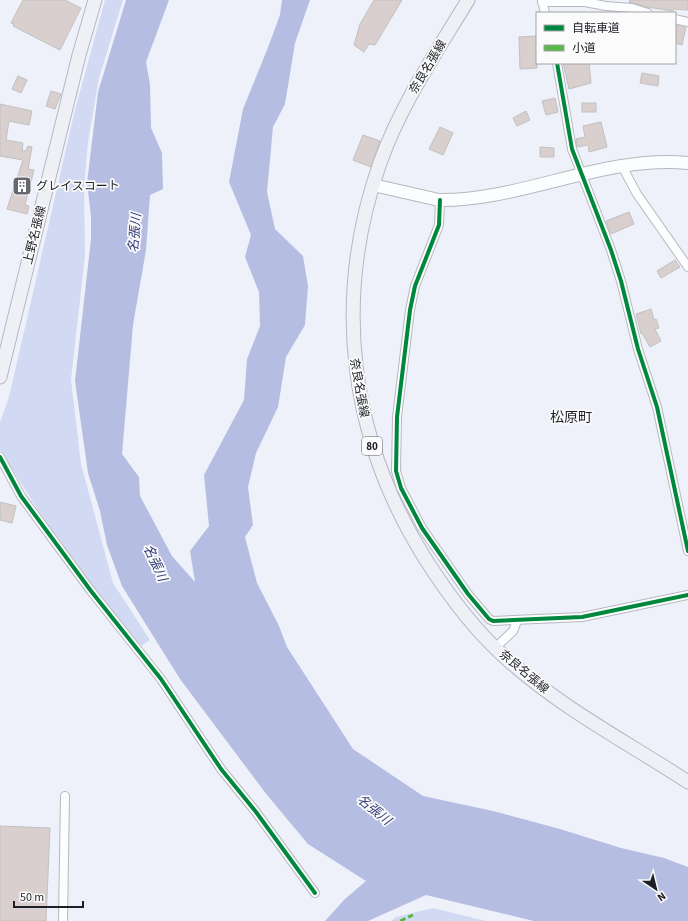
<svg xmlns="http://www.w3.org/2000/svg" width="688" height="921" font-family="'Source Sans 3','Noto Sans JP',sans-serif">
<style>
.green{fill:#d2d9f2}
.water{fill:#b5bde2}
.building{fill:#d8cfce;stroke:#c2c0c1}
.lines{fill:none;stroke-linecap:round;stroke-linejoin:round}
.street-casing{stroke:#b6b8bf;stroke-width:10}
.secondary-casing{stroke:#b6b8bf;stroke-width:14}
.primary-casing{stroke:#b4b8c4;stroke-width:15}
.street{stroke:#fcfdfe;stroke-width:8}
.secondary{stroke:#fcfdfe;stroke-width:12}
.primary{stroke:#eff0f6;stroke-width:13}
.quiet{stroke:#58b947;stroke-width:3;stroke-dasharray:6 3;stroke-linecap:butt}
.cycleway-casing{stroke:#fbfbfb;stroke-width:6}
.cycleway{stroke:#00873e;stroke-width:4}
.labels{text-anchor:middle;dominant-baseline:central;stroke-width:3.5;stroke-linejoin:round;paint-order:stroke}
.shield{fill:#fbfbfb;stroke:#606166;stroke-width:1}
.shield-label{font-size:11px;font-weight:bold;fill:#1d1f26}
.street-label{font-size:12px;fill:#1d1f26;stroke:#fbfbfb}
.poi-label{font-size:12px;fill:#1d1f26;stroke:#fbfbfb;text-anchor:start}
.water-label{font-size:13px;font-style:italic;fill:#323b78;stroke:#fbfbfb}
.quarter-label{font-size:14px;fill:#1d1f26;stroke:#fbfbfb}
</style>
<rect width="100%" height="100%" fill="#eef1f9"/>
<!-- green -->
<g class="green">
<path d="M105,0H123L99,78L88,142L84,188L85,255L71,380L81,464L113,583L150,640L141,646L105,602L40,513L0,450V422L9,397L75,110Z"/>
<path d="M433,908L486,921H391L396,917Z"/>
</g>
<!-- water -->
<path class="water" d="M126,0H169L146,62L150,85L151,128L162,153L163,189L150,195L146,250L133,325L122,454L139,477L140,496L172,556L195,582L190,551L209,526L204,475L244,400L247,359L260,326L259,292L245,257L251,235L229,182L243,109L267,50L280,15L282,0H310L295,43L285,104L273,127L267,192L275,229L303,256L308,286L305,325L286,357L278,407L256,453L248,487L253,525L245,537L257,583L279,626L287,647L353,749L423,796L493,811L560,829L621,848L664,858L688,867V921H534L426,895L368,921H325L345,899L366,881L308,844L267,795L180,679L122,586L107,545L100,511L88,473L75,381L91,239V216L87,183L98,92Z"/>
<!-- building -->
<g class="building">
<path d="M23,0H65L81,8L60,50L13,26L14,24L11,23Z"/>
<path d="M374,0H402L375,45L369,44L364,52L354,45L360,24Z"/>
<path d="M630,0H688V10L674,9L673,11L647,7L629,2Z"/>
<path d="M675,25L686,27L682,45L675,43Z"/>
<path d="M537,36V68L520,69L519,37Z"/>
<path d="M563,63H589L591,83L569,89Z"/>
<path d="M642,73L659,76L658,86L640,83Z"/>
<path d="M18,76L27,80L21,93L12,89Z"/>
<path d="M51,91L61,94L55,109L46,106Z"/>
<path d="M555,98L558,112L546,115L542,101Z"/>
<rect x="582" y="103" width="14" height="9"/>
<path d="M0,104L32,111L29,125L9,121L6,140L23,143L22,151H26L28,146L32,147L28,169L34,170L25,205L29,206L27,214L7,209L23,160L0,156Z"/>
<path d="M526,111L530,120L517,126L513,118Z"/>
<path d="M601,122L607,147L589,152L588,145L577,147L576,139L585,137L583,126Z"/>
<path d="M440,127L453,133L443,155L429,149Z"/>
<path d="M363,135L380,141L371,167L353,160Z"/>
<path d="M540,147L554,148V157H540Z"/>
<path d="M629,212L634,224L611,234L606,221Z"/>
<path d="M675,260L680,267L661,278L657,271Z"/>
<path d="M651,309L654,320L656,319L659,328L655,329L661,341L650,347L642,333L641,334L636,314Z"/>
<path d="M0,502L16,506L12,523L0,520Z"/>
<path d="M0,826L50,828L46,921H0Z"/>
</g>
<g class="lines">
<defs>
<g id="street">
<path d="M542,0L545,13"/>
<path d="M542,2H585L606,6L632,8L648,13"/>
<path d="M675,19L688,22"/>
<path d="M557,63L572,149L611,250L621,281L638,349L657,407L688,551"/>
<path d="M622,166L637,194L688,267"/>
<path d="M440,200L439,225L415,286L410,310L397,417L396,471L401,488L422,528L468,594L489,619L493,621L582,617L688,595"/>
<path d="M0,457L21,496L91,591L161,679L221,769L256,812L315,893"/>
<path d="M495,648L513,631L517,621"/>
<path d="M63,921L65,796"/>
</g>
<path id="secondary" d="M373,185L439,200C522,201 603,155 688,163"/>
<g id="primary">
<path d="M468,0C436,53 401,104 380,163C332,299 349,438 426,560C449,596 475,631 507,659C561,708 627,742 688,782"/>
<path d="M0,377L79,55L95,0"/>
</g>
</defs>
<!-- street casing -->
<use href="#street" class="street-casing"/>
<!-- secondary casing -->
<use href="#secondary" class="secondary-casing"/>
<!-- primary casing -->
<use href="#primary" class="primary-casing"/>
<!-- street -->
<use href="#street" class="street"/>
<!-- secondary -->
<use href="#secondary" class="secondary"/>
<!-- primary -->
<use href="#primary" class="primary"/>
<!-- quiet -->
<path class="quiet" d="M400,921L413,915"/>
<defs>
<g id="cycleway">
<path d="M557,63L572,149L611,250L621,281L638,349L657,407L688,551"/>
<path d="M440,200L439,225L415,286L410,310L397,417L396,471L401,488L422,528L468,594L489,619L493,621L582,617L688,595"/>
<path d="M0,457L21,496L91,591L161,679L221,769L256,812L315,893"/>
</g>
</defs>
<!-- cycleway casing -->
<use href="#cycleway" class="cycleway-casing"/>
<!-- cycleway -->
<use href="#cycleway" class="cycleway"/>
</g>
<!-- icons -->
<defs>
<symbol id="building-square" viewBox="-11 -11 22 22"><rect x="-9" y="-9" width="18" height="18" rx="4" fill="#666870" stroke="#fbfbfb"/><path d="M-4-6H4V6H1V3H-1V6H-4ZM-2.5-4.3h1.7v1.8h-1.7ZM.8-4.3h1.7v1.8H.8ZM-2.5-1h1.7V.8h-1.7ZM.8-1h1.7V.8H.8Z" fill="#fff"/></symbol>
</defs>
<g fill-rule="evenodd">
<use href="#building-square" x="11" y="175" width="22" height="22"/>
</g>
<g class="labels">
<!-- shield labels -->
<rect class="shield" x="362" y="437" width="20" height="18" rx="3"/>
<g class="shield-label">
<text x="372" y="446">80</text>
</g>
<!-- street labels -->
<g class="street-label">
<text transform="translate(428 67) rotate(-59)">奈良名張線</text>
<text transform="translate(35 235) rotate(-76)">上野名張線</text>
<text transform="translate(359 388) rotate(80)">奈良名張線</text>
<text transform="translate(524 672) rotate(40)">奈良名張線</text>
</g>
<!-- poi labels -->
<g class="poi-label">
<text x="36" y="186">グレイスコート</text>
</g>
<!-- water labels -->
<g class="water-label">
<text transform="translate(135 233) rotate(-85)">名張川</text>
<text transform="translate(155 563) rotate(65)">名張川</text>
<text transform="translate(374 810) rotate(39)">名張川</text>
</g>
<!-- quarter labels -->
<g class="quarter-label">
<text x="571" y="418">松原町</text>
</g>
</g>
<!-- legend -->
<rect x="536" y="12" width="140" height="52" fill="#fbfbfb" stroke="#a2a3a6"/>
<rect x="544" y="25" width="20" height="6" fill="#00873e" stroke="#a2a3a6"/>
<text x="572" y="32" font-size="12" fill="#1d1f26">自転車道</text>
<rect x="544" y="45" width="20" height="6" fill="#58b947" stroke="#a2a3a6"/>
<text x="572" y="52" font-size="12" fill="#1d1f26">小道</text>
<!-- north arrow -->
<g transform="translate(656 889) rotate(145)" stroke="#fbfbfb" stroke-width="3" paint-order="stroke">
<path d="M0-3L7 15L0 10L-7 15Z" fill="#1d1f26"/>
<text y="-6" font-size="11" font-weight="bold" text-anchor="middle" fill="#1d1f26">N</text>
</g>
<!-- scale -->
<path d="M14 901v6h69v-6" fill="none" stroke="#1d1f26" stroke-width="2"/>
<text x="20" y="901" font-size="12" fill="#1d1f26" stroke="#fbfbfb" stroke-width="3" paint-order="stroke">50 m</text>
</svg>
